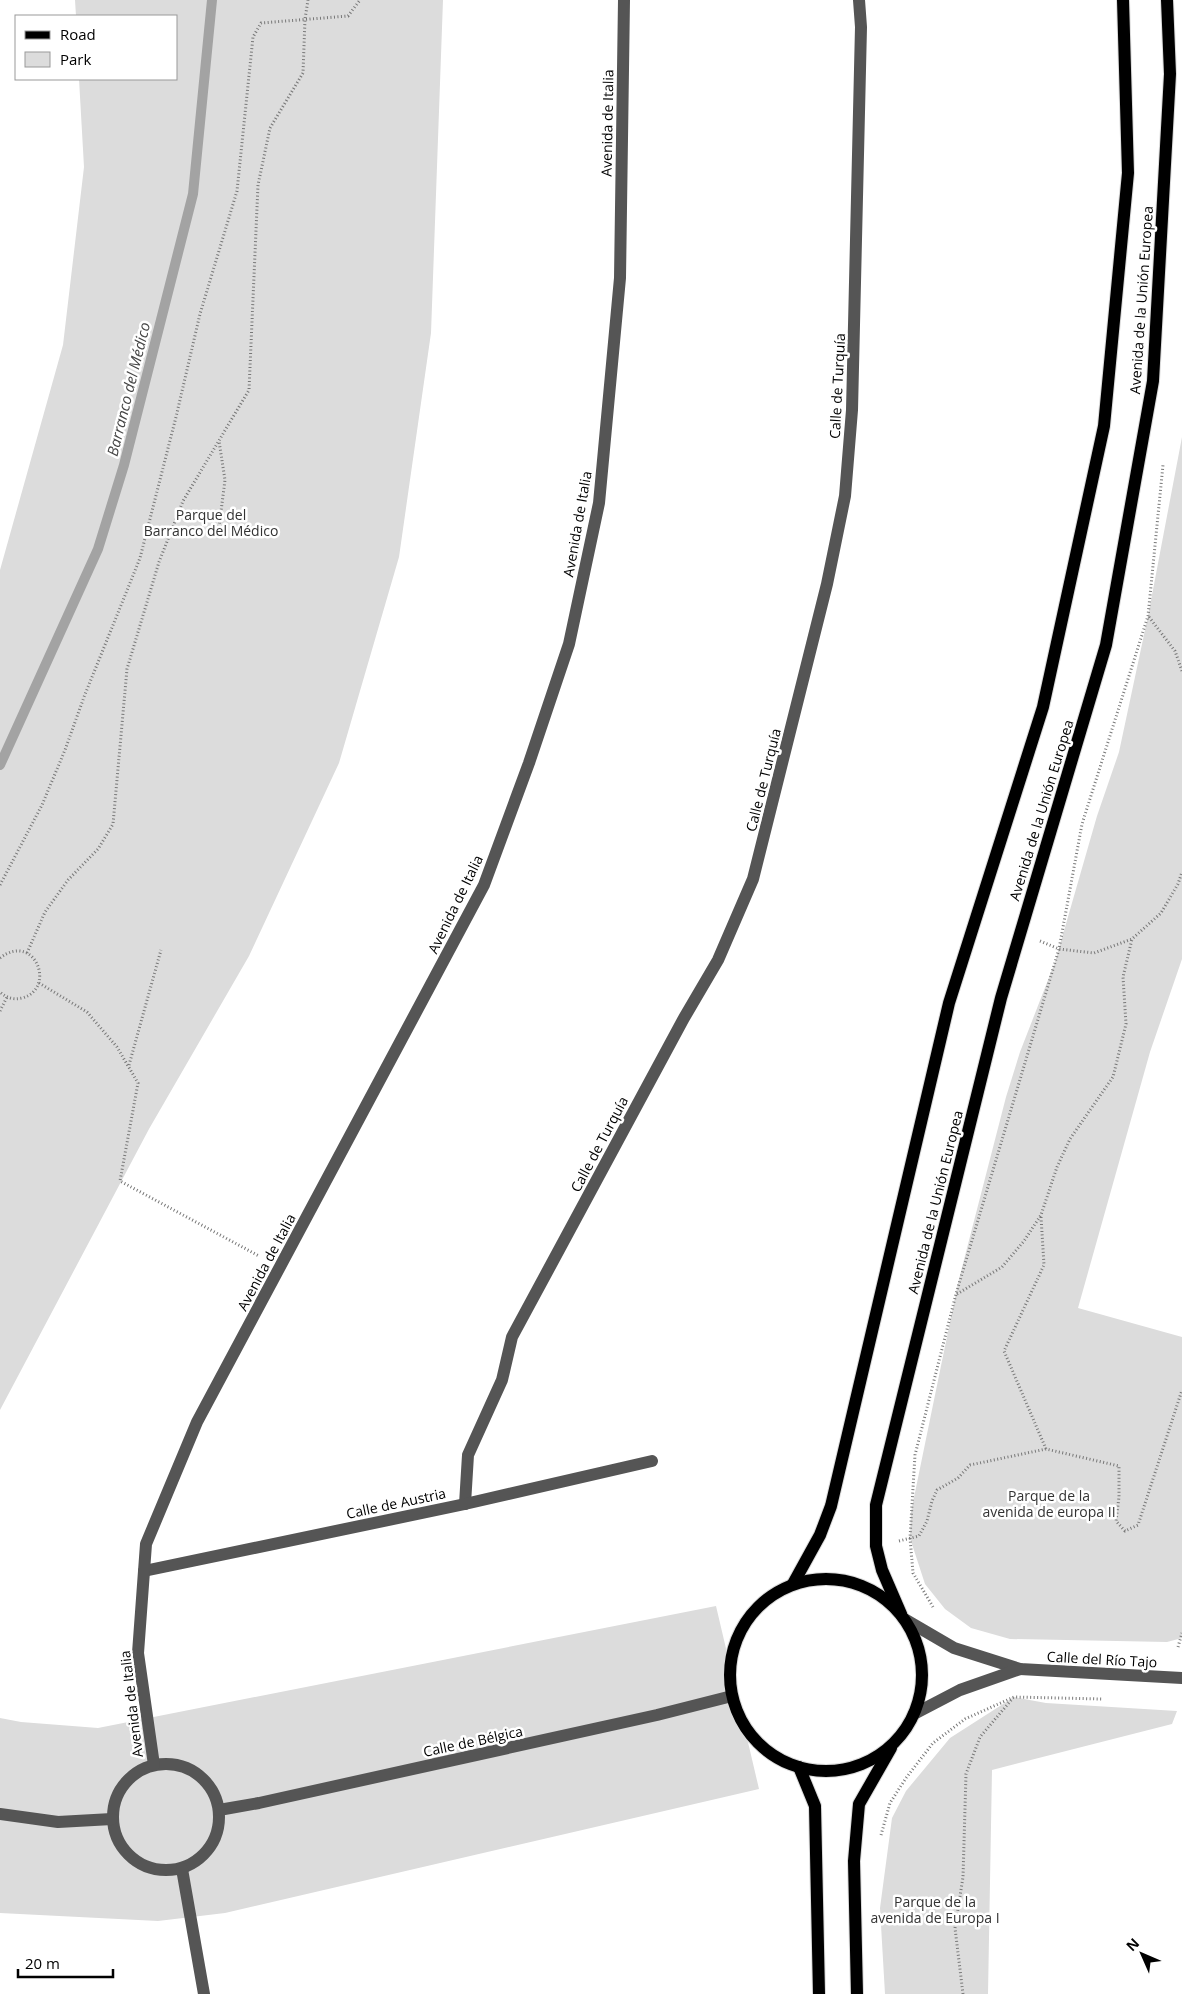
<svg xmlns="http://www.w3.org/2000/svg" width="1182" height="1994" font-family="'Open Sans',sans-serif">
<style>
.green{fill:#dcdcdc}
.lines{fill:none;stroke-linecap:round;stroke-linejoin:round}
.stream{stroke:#a3a3a3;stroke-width:10}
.major-casing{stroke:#dbdbdb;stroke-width:14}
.path{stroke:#777;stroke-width:3;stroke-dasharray:1 2.5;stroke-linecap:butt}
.minor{stroke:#555;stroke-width:12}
.major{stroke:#000;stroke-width:12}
.labels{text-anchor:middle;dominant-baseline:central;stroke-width:5;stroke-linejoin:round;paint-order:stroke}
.street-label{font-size:14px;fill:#000;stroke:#fff}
.park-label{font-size:14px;fill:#333;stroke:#fff}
.water-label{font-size:15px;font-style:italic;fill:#444;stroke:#fff}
</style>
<rect width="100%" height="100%" fill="#fff"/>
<!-- green -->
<g class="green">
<path d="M75,0H443L431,333L399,557L339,763L249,956L149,1129L0,1410V570L63,345L84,167L79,79H176V16H76Z"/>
<path d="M1182,437V959L1150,1052L1078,1308L1182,1337V1638L1167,1642L1010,1639L971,1628L945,1609L925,1584L910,1538L911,1512L958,1283L1006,1097L1020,1052L1055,962L1097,816L1119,752L1148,616Z"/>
<path d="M716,1606L759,1789L225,1913L158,1921L0,1913V1718L21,1722L98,1728Z"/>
<path d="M1014,1697L1046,1703L1177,1711L1172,1724L992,1770L988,1994H885L880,1908L892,1818L906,1791L950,1738Z"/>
</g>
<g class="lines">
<!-- stream -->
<path class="stream" d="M0,765L98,549L124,465L193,194L212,0"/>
<defs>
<g id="major">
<circle cx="826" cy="1675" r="96"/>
<path d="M793,1584L820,1535L831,1506L949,1003L1043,707L1104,426L1128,173L1123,0"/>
<path d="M901,1614L882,1570L876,1546V1505L1001,998L1106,645L1153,381L1170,74L1167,0"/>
<path d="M799,1767L815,1806L819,1994"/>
<path d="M857,1994L854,1861L859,1804L891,1748"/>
</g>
</defs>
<!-- major casing -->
<use href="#major" class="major-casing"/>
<!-- path -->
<g class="path">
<path d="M219,527L225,480L219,441"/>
<path d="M1149,617L1175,651L1182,671"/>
<path d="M0,885L42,805L65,750L84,697L140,558L176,417L200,314L237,191L253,37L261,23L348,16L360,0"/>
<path d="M1040,941L1059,949L1094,953L1132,939L1161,913L1178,884L1182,872"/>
<path d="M27,953L45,912L68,880L98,849L113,824L127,669L159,562L183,501L249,390L258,185L270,128L303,73L305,19L308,0"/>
<path d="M0,958C35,931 57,989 22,998C13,1000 7,998 0,992"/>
<path d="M39,983L87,1012L117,1047L138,1083L120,1181L259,1256"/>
<path d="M0,1011L7,997"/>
<path d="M129,1065L161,950"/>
<path d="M1041,1217L1044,1265L1004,1351L1046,1449"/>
<path d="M957,1294L1002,1267L1024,1241L1041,1215L1057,1167L1070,1139L1113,1077L1126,1024L1123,977L1132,939"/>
<path d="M899,1541L919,1536L927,1521L932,1501L937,1490L958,1478L970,1465L1046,1449L1119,1466V1497L1116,1521L1125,1531L1138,1525L1182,1390"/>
<path d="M933,1607L913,1573L910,1538L915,1455L956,1294L1059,949L1082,824L1148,616L1163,465"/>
<path d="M1178,1647L1182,1633"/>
<path d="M881,1835L890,1803L906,1778L933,1743L965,1719L1014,1697L1102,1699"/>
<path d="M963,1994L955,1928L963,1877L966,1774L980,1737L1013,1698"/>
</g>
<!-- minor -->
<g class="minor">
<path d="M465,1504L468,1455L502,1380L512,1337L684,1018L718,960L753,879L827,584L845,496L852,410L861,27L859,0"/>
<path d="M144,1571L465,1504L652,1461"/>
<path d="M906,1620L954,1648L1020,1669L1182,1678"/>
<path d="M914,1714L960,1690L1020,1669"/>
<circle cx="166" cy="1817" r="53"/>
<path d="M154,1765L138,1653L146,1544L197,1422L484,885L529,763L569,644L599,503L620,278L624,0"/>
<path d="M219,1810L259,1803L657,1715L732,1696"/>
<path d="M0,1814L58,1822L112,1819"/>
<path d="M182,1869L204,1994"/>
</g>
<!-- major -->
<use href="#major" class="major"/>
</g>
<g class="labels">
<!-- street labels -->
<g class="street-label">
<text transform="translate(607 123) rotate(-89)">Avenida de Italia</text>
<text transform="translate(1141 300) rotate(-86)">Avenida de la Unión Europea</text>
<text transform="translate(837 386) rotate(-87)">Calle de Turquía</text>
<text transform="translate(577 524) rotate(-80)">Avenida de Italia</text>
<text transform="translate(763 780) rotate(-76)">Calle de Turquía</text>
<text transform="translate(1041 810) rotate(-73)">Avenida de la Unión Europea</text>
<text transform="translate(455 904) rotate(-64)">Avenida de Italia</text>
<text transform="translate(599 1144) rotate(-62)">Calle de Turquía</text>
<text transform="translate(935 1202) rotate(-76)">Avenida de la Unión Europea</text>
<text transform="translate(266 1262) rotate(-62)">Avenida de Italia</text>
<text transform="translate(396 1503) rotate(-12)">Calle de Austria</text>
<text transform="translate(1102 1659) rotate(3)">Calle del Río Tajo</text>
<text transform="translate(131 1704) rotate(-97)">Avenida de Italia</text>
<text transform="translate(473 1741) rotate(-12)">Calle de Bélgica</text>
</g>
<!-- park labels -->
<g class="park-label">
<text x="211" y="514">Parque del<tspan x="211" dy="16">Barranco del Médico</tspan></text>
<text x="1049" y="1495">Parque de la<tspan x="1049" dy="16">avenida de europa II</tspan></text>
<text x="935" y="1901">Parque de la<tspan x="935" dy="16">avenida de Europa I</tspan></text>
</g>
<!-- water labels -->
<g class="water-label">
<text transform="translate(128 389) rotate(-76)">Barranco del Médico</text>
</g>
</g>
<!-- legend -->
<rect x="15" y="15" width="162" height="65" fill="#ffffff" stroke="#999999"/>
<rect x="25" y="31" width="25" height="8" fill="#000000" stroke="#999999"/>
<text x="60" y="40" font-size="15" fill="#000000">Road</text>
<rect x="25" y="52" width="25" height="15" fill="#dcdcdc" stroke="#999999"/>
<text x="60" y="65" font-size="15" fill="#000000">Park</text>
<!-- north arrow -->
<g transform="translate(1142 1954) rotate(315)" stroke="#ffffff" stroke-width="4" paint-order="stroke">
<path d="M0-4L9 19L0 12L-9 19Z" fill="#000000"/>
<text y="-8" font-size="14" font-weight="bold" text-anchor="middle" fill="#000000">N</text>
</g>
<!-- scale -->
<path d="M18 1969v8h95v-8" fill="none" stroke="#000000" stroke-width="2.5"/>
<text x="25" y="1969" font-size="15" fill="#000000" stroke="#ffffff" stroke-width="4" paint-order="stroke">20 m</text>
</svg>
